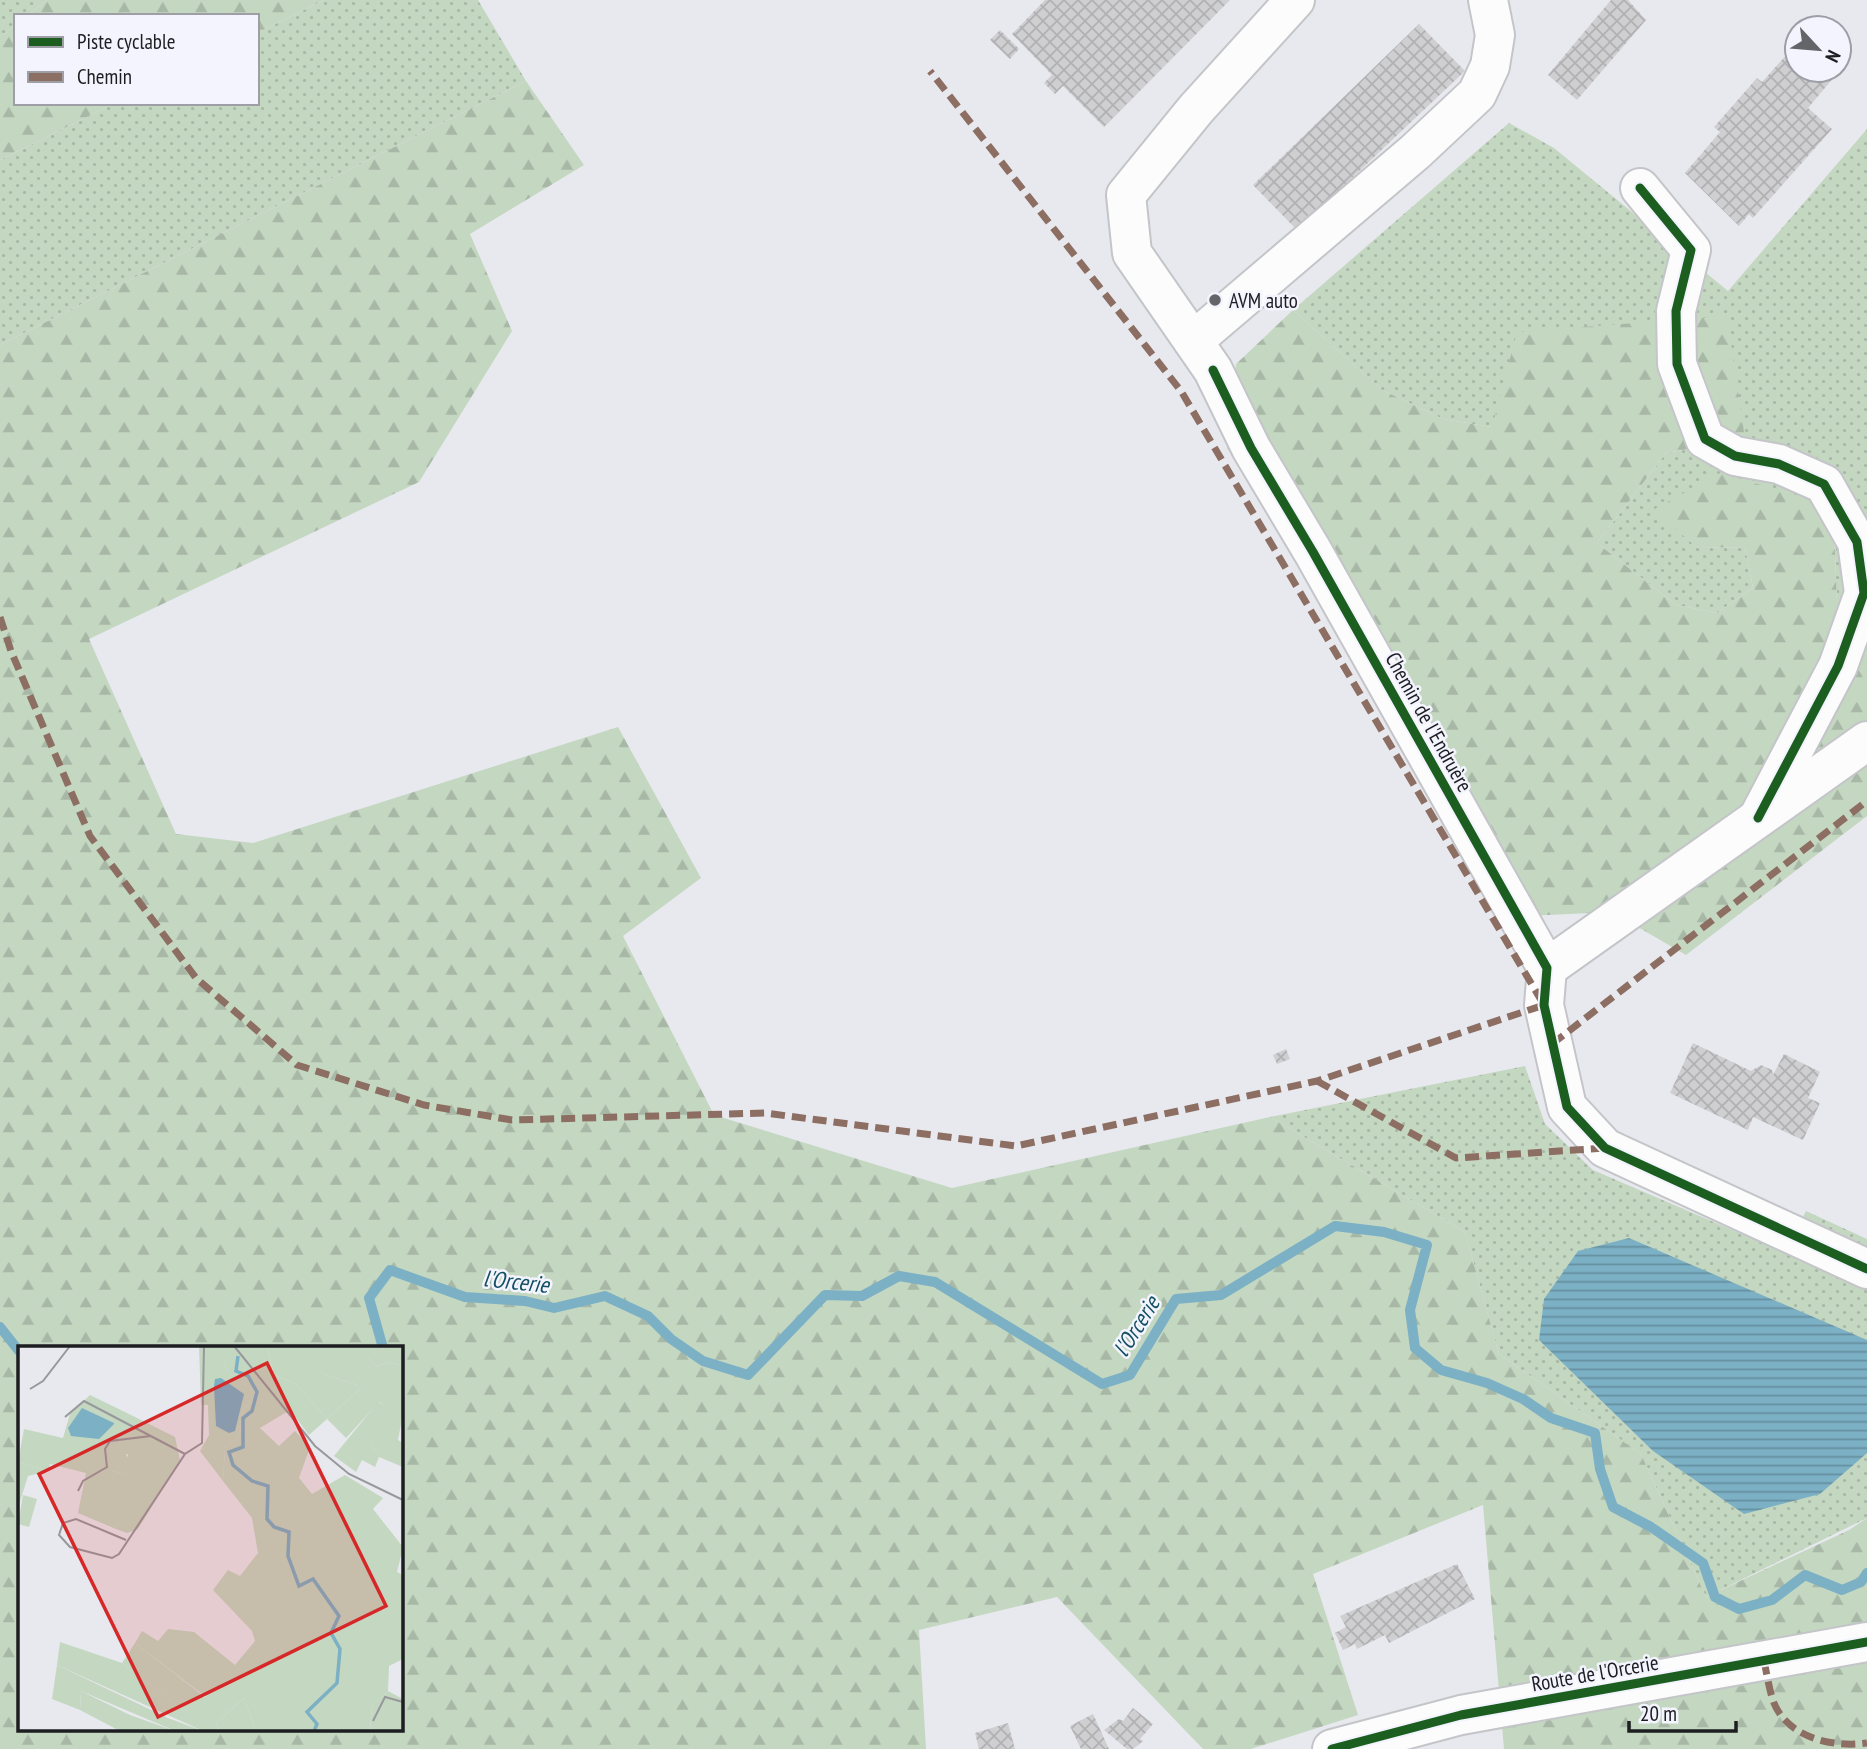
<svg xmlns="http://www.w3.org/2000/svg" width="1867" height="1749" font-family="'PT Sans Narrow',sans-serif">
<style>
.grass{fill:url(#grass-dots)}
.forest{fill:url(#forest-firs);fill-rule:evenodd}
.water{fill:url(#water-rules)}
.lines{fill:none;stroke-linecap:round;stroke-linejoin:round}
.stream{stroke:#7cb0c5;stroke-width:10}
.building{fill:url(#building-cross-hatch)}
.minor-casing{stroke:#c4c5c9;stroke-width:42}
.minor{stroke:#fcfcfc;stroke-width:38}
.quiet{stroke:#8d6e63;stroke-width:7;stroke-dasharray:14 7;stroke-linecap:butt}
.cycleway-casing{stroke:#f3f4fe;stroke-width:13}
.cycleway{stroke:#1b5e20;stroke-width:9}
.poi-dot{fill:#646569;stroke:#f3f4fe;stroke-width:2.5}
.labels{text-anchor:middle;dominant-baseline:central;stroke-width:5;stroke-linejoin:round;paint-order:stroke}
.poi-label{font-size:21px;fill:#1d1e21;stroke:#f3f4fe;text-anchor:start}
.street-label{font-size:21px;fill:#1d1e21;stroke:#f3f4fe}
.water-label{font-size:23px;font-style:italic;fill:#135064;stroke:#f3f4fe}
.inset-river{fill:none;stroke:#7cb0c5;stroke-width:3.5}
.inset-road{fill:none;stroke:#97989c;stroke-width:2}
.view{fill:#d62828;fill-opacity:0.15;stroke:#d62828;stroke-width:3.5}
.inset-edge{fill:none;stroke:#1d1e21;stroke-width:3.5}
</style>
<defs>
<pattern id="grass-dots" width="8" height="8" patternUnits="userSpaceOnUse" patternTransform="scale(1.75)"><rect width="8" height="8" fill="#c4d7c1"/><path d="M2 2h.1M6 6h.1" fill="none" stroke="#a8b8a6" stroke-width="1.8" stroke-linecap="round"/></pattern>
<pattern id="forest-firs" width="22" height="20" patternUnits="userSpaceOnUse" patternTransform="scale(1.75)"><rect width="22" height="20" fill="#c4d7c1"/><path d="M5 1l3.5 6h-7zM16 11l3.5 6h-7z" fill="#a8b8a6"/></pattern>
<pattern id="water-rules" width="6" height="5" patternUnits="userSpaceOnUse" patternTransform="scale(1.75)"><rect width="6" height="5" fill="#7cb0c5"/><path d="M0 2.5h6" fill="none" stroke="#658fa0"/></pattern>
<pattern id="building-cross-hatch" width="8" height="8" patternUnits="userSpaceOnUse" patternTransform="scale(1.75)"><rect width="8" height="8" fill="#cfced1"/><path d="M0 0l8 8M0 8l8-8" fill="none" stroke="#b1b0b3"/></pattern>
</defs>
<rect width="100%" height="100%" fill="#e8e9ee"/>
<!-- grass -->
<g class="grass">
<path d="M0,0H47L27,16H16V25L0,37Z"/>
<path d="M324,0H478L526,81L0,345V160L115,103H257V33Z"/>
<path d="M1509,123L1554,148L1728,291L1867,129V634L1837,601L1833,507L1654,510L1698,548L1745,547L1753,588L1717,613L1676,605L1597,543L1666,453L1745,439L1492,427L1443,419L1382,390L1293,310Z"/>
<path d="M1525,1066L1545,1124L1593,1170L1786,1253L1806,1211L1867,1239V1518L1706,1597L1641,1454L1499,1354L1465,1232L1270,1117Z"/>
</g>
<!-- forest -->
<g class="forest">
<path d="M47,0H324L257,33V16H27Z"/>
<path d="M16,25V103H115L0,160V37Z"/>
<path d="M526,81L584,165L470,234L512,331L419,482L89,639L176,834L253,843L618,727L701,878L623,936L714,1115L952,1188L1270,1117L1465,1232L1499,1354L1641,1454L1706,1597L1849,1530L1867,1518V1749H1504L1483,1505L1313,1574L1358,1715L1251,1749H1203L1057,1597L919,1630L926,1749H0V345ZM19,1348H401V1730H19Z"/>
<path d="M1293,310L1382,390L1443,419L1492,427L1517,332L1727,316L1745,439L1666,453L1597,543L1676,605L1717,613L1753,588L1745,547L1698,548L1653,510L1720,473L1833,506L1837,601L1867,634V816L1686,955L1612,912L1526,916L1227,448L1236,364Z"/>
</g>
<!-- water -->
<path class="water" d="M1629,1238L1867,1340V1453L1820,1494L1744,1514L1653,1451L1539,1340L1544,1299L1578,1251Z"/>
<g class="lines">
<!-- stream -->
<g class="stream">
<path d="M0,1327L19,1351"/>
<path d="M383,1348L369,1298L390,1270L465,1297L525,1301L554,1308L605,1296L648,1316L671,1339L703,1361L748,1375L825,1295L862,1296L899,1276L935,1282L1102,1384L1130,1375L1176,1299L1221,1295L1335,1226L1384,1232L1427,1245L1410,1310L1415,1348L1441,1370L1487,1383L1523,1399L1551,1418L1595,1433L1600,1469L1613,1507L1651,1527L1703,1563L1715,1597L1739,1609L1772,1600L1805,1575L1842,1590L1861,1582L1867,1573"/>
</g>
</g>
<!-- building -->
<g class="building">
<path d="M1045,0H1230L1104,127L1063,86L1055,94L1044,83L1052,75L1012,34Z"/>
<path d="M1611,0H1628L1646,20L1577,100L1548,75Z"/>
<path d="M1419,24L1465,71L1297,230L1253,185Z"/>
<path d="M1000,30L1019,49L1010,59L990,40Z"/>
<path d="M1797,43V70H1828L1835,76L1808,108L1832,129L1753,218L1749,214L1739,226L1685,173L1720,132L1714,127L1757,78L1762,82Z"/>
<path d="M1693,1043L1751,1071L1761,1065L1772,1070L1773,1075L1784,1054L1820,1072L1808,1098L1820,1103L1803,1140L1753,1117L1748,1130L1670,1093Z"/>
<path d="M1286,1049L1290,1059L1277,1064L1273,1055Z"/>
<path d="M1457,1564L1475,1599L1389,1643L1385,1635L1357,1649L1355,1644L1343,1650L1335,1633L1346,1627L1340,1616Z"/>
<path d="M1133,1708L1153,1724L1140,1739L1143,1741L1133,1749H1127L1104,1730L1119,1719L1123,1721Z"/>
<path d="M1093,1714L1109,1749H1081L1070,1726Z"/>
<path d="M1008,1723L1015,1749H979L975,1733Z"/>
</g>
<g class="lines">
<defs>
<g id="minor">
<path d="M1295,0L1196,109L1126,195L1132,253L1213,370L1251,448L1313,552L1547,968L1544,1005L1567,1107L1605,1148L1867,1269"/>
<path d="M1640,188L1691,250L1676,311L1677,364L1705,439L1735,456L1779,464L1824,484L1857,542L1864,593L1838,666L1758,818"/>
<path d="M1193,341L1415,152L1477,94L1490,66L1495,35L1488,0"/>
<path d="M1547,968L1867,741"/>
<path d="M1332,1749L1461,1715L1867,1642"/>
</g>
</defs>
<!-- minor casing -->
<use href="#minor" class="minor-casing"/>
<!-- minor -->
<use href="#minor" class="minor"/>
<!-- quiet -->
<g class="quiet">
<path d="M0,617L11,651L90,836L196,978L297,1065L424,1105L512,1120L765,1113L1016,1146L1317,1081L1544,1005L1181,391L930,71"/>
<path d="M1552,1044L1867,801"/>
<path d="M1317,1081L1456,1158L1605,1148"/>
<path d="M1764,1661C1767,1674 1769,1690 1774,1703C1788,1738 1834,1748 1867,1743"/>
</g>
<defs>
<g id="cycleway">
<path d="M1640,188L1691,250L1676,311L1677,364L1705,439L1735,456L1779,464L1824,484L1857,542L1864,593L1838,666L1758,818"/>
<path d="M1213,370L1251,448L1313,552L1547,968L1544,1005L1567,1107L1605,1148L1867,1269"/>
<path d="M1332,1749L1461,1715L1867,1642"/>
</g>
</defs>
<!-- cycleway casing -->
<use href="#cycleway" class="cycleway-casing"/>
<!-- cycleway -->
<use href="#cycleway" class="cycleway"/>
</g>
<!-- markers -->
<circle class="poi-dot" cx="1215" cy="300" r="7"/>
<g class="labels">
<!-- poi labels -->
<g class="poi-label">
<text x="1229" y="300">AVM auto</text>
</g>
<!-- street labels -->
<g class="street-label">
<text transform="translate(1429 722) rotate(61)">Chemin de l'Endruère</text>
<text transform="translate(1595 1673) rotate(-10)">Route de l'Orcerie</text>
</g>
<!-- water labels -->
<g class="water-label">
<text transform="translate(516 1281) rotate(6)">l'Orcerie</text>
<text transform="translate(1136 1326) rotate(-58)">l'Orcerie</text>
</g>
</g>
<!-- overview -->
<g transform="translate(18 1346)">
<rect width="385" height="385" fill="#e8e9ee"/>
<path d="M181,0H189L206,13L209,25L239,47L225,65L221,90L207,102L205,135L182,105L191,89L190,59H183ZM249,0H385V20L369,16L359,21L350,12L308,29L339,39L341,44L309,73L278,38L256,29ZM72,49L111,68L100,79L106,82L100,109L105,105L112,114L109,128L93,125L103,156L98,183L60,167L68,127L32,118L30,125L0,116L6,83L45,92L52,68ZM360,56L370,61L354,100L361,111L357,121L344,114L338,126L316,110ZM117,297L188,352L166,365L104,317ZM39,319L150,372L185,385H157L63,345L62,364L34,353ZM370,345L385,353V385H352L354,360ZM226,352L238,385H200L198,377Z" fill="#c4d7c1"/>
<path d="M189,0H249L256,29L278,38L309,73L341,44L339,39L308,29L334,9L350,12L359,21L369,16L385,20V68L380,94L385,97V121L361,111L354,100L358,73L369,61L361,56L328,92L309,73L291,89L272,64L242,82L261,100L277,85L292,101L281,132L294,148L327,129L365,152L355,163L385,201L379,226L385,229V313L371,320L370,345L354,360L352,385H238L226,352L198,377L200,385H185L39,319L42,296L104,317L166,365L188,351L117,297L124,285L140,295L150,283L176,286L217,319L237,295L234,285L195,244L210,224L222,230L240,207L234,172L205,135L207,102L221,90L225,65L239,47L209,25L206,14L189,16ZM111,68L157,91L162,114L120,183L109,187L98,183L101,150L87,152L71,126L86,116L93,125L109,128L110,108L100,109L101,123L92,117L89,100L101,93L106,82L99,79ZM0,116L30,125L10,130L0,162ZM63,345L112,369L157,385H102L62,364Z" fill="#c4d7c1"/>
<path d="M5,149L19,153L11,181L0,178Z" fill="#c4d7c1"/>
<path d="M203,32L226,48L217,85L211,87L198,80L196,40L197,33ZM64,62L96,77V78L81,93L53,90L50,82Z" fill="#7cb0c5"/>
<path class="inset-river" d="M220,10L218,25L230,30L239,46L234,65L225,72V101L211,106L215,119L234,135L250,140L249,173L256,181L271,186L270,210L281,240L295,233L321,270L313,287L322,303L319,337L289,366L299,378L296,385"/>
<path class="inset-road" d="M216,0L297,100L331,128L385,154M12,43L25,35L52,0M47,71L66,55L167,108M60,145L65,135L89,121L87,103L92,95L133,90M108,194L58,173L45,177L41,189L52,201L94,212L101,208L167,108L184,97L186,0M355,375L367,351L385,356"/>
<path class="view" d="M249,17L368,260L140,371L21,128Z"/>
<rect width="385" height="385" class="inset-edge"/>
</g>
<!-- legend -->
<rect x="14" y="14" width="245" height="91" fill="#f3f4fe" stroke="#9d9ea6" stroke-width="2"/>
<rect x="28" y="37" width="35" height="10" fill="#1b5e20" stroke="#9d9ea6" stroke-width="2"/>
<text x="77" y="49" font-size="21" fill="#1d1e21">Piste cyclable</text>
<rect x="28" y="72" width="35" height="10" fill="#8d6e63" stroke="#9d9ea6" stroke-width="2"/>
<text x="77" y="84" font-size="21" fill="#1d1e21">Chemin</text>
<!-- north arrow -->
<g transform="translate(1818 49) rotate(116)"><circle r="33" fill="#f3f4fe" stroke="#9d9ea6" stroke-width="2"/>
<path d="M0-5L12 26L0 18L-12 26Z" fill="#646569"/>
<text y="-10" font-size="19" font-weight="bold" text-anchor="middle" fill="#1d1e21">N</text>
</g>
<!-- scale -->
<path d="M1629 1721v10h107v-10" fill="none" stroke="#1d1e21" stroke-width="3.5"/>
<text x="1640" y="1721" font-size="21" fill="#1d1e21" stroke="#f3f4fe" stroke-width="5" paint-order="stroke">20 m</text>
</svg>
